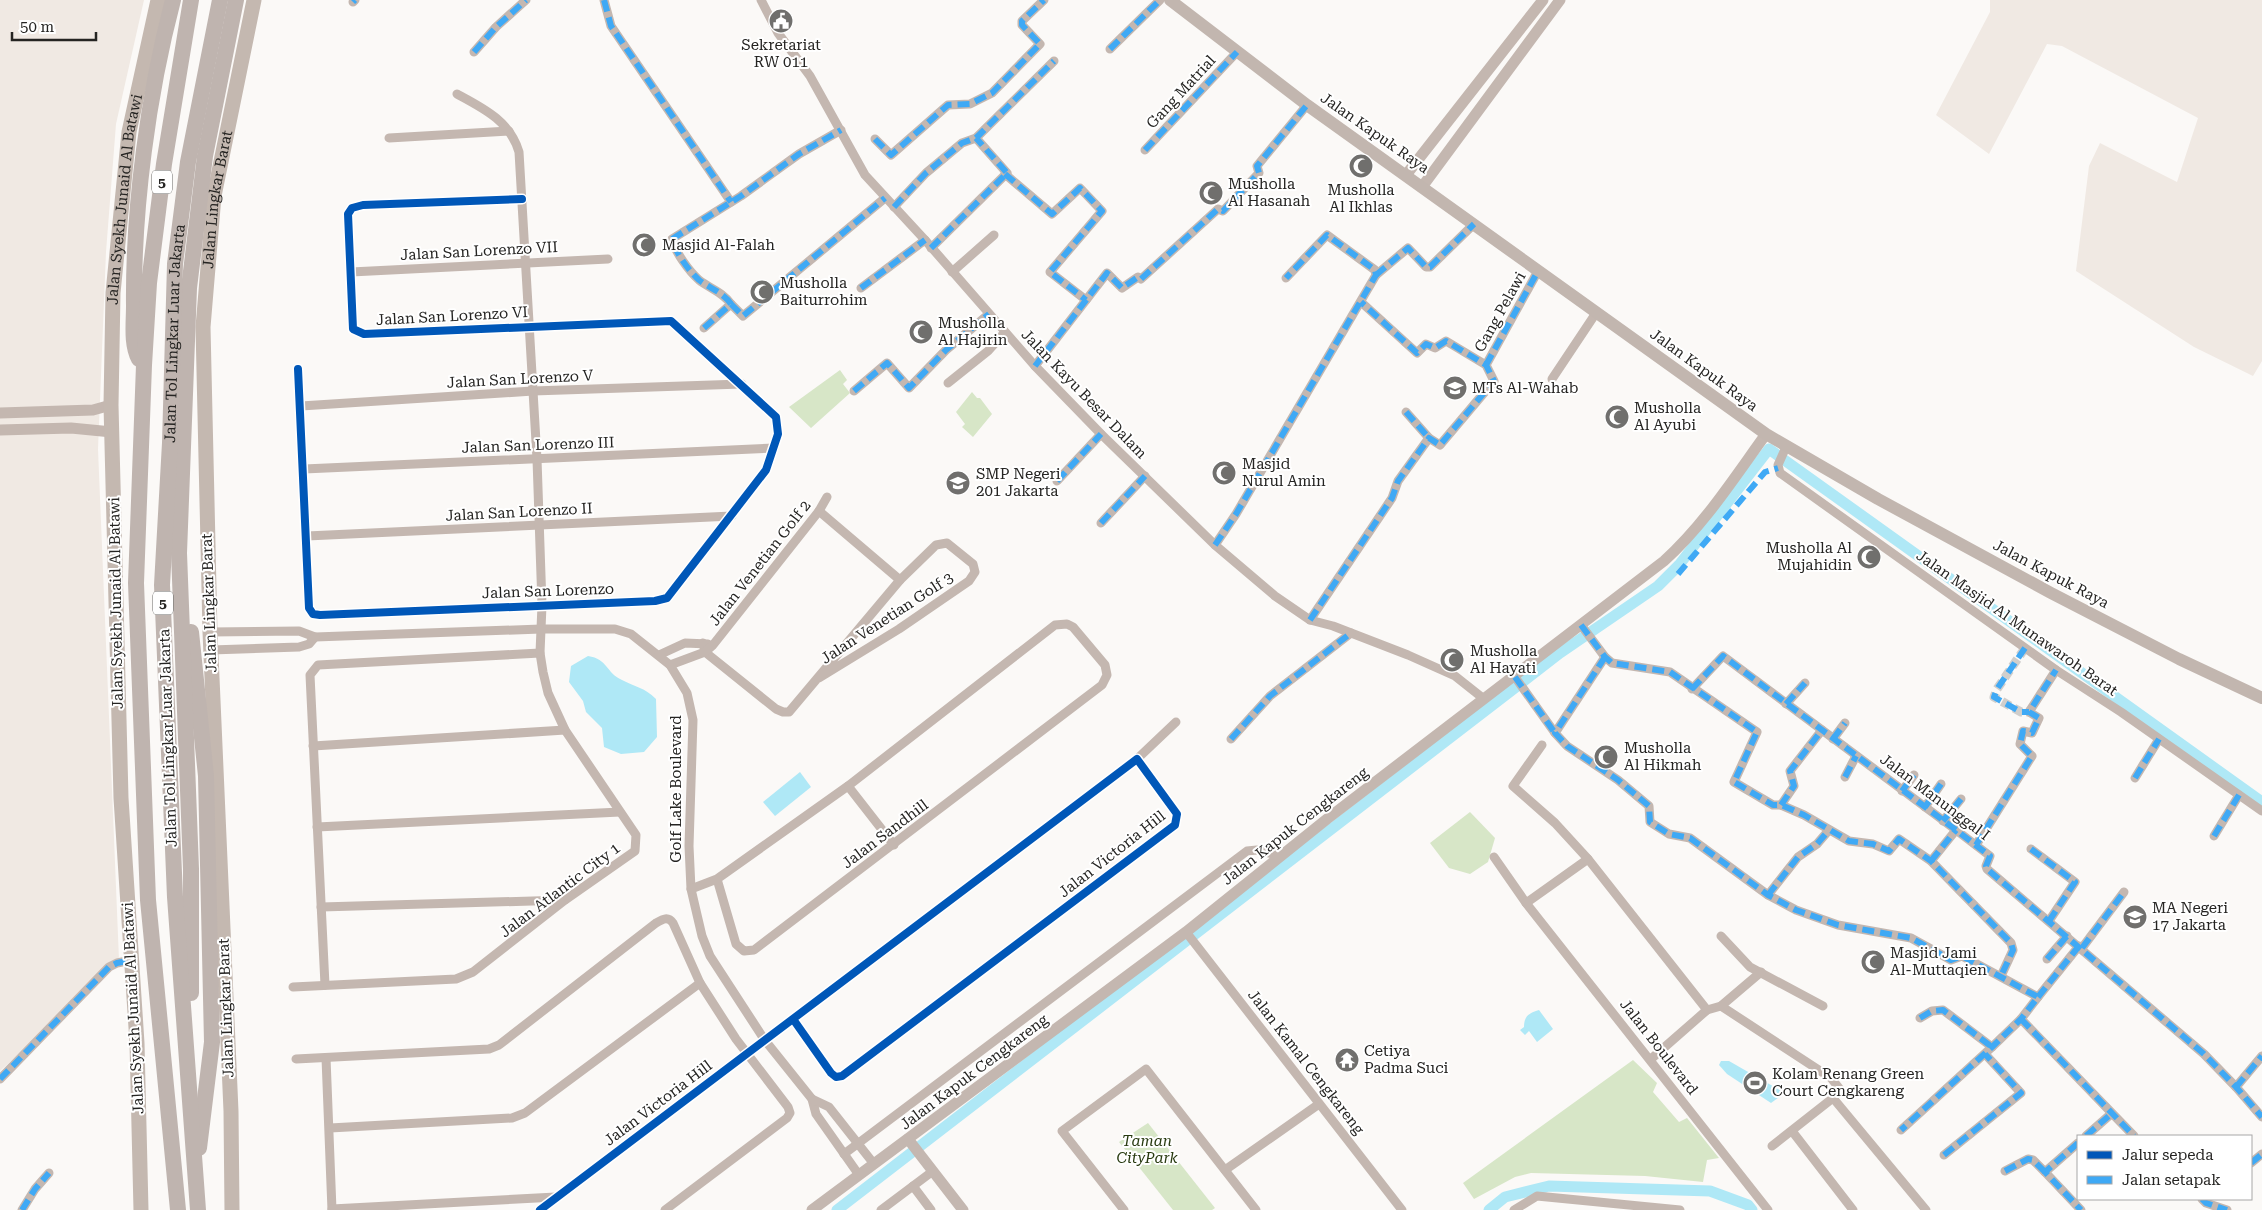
<svg xmlns="http://www.w3.org/2000/svg" width="2262" height="1210" font-family="'Roboto Serif',serif">
<style>
.built{fill:#f0e9e3}
.green{fill:#d7e6c7}
.water{fill:#afe8f6}
.lines{fill:none;stroke-linecap:round;stroke-linejoin:round}
.canal{stroke:#afe8f6;stroke-width:11}
.minor-tunnel{stroke:#d0cecc;stroke-width:9;stroke-dasharray:9 4.5;stroke-linecap:butt}
.minor{stroke:#c4b7b0;stroke-width:9}
.tertiary{stroke:#c4b7b0;stroke-width:11}
.secondary{stroke:#c2b6af;stroke-width:12}
.primary{stroke:#c4b8b0;stroke-width:15}
.motorway{stroke:#bfb4af;stroke-width:16}
.quiet{stroke:#3fa9f5;stroke-width:6;stroke-dasharray:12 6;stroke-linecap:butt}
.cycleway-casing{stroke:#fff;stroke-width:11}
.cycleway{stroke:#0057b8;stroke-width:8}
.labels{text-anchor:middle;dominant-baseline:central;stroke-width:4;stroke-linejoin:round;paint-order:stroke}
.shield{fill:#fff;stroke:#666664;stroke-width:1}
.shield-label{font-size:14px;font-weight:bold;fill:#252422}
.poi-label{font-size:15px;fill:#252422;stroke:#fff;text-anchor:start}
.street-label{font-size:15px;fill:#252422;stroke:#fff}
.park-label{font-size:15px;font-style:italic;fill:#293b11;stroke:#fff}
</style>
<rect width="100%" height="100%" fill="#fbf9f7"/>
<!-- built -->
<g class="built">
<path d="M0,0H144L116,124L106,252L98,449L119,960L0,1071Z"/>
<path d="M1990,0H2262V361L2253,376L2194,347L2076,271L2089,166L2100,143L2177,182L2198,118L2062,46L2047,44L1989,154L1936,115L1990,12Z"/>
</g>
<!-- green -->
<g class="green">
<path d="M840,370L847,380L843,384L850,393L811,428L789,407Z"/>
<path d="M972,392L977,398H980L992,414L973,437L962,427L965,424L956,412Z"/>
<path d="M1470,812L1495,838L1488,862L1470,874L1449,868L1430,843Z"/>
<path d="M1633,1060L1657,1083L1653,1092L1679,1122L1687,1118L1719,1158L1707,1160L1703,1182L1645,1176L1531,1173L1515,1177L1474,1199L1463,1183Z"/>
<path d="M1148,1123L1215,1208L1212,1210H1173L1119,1142Z"/>
</g>
<!-- water -->
<g class="water">
<path d="M588,656C608,659 606,673 622,680C635,687 644,687 656,699L657,737L644,752L621,754L604,747L602,728L586,712L583,701L569,682L571,666Z"/>
<path d="M800,772L811,787L775,816L763,802Z"/>
<path d="M1539,1010L1553,1029L1537,1042L1529,1031L1525,1035L1520,1030L1524,1027C1524,1016 1529,1013 1539,1010Z"/>
<path d="M1721,1061H1729L1785,1093L1771,1103L1727,1074L1719,1065Z"/>
</g>
<g class="lines">
<!-- canal -->
<g class="canal">
<path d="M837,1210L1560,653L1658,586L1679,565L1769,449L2262,802"/>
<path d="M1489,1210L1505,1197L1549,1186L1710,1191L1748,1205L1752,1210"/>
</g>
<!-- minor-tunnel -->
<path class="minor-tunnel" d="M2025,648L1997,689L1994,697L2021,712H2029"/>
<!-- minor -->
<g class="minor">
<path d="M604,0L611,26L731,202"/>
<path d="M761,0L778,33L810,76L865,175L925,240L1035,366L1101,434L1215,545L1275,596L1310,620L1333,626L1408,655L1455,676L1484,699"/>
<path d="M353,2L355,0"/>
<path d="M1110,49L1160,0"/>
<path d="M474,52L496,27L526,0"/>
<path d="M389,138L509,131"/>
<path d="M875,139L891,155L948,105L970,104L992,93L1040,44L1022,25V21L1044,0"/>
<path d="M1145,150L1237,52"/>
<path d="M1005,174L1052,214L1080,188L1102,211L1050,272L1086,300"/>
<path d="M894,207L926,173L962,143L976,138L1054,61"/>
<path d="M931,248L1007,173L976,138"/>
<path d="M351,272L608,259"/>
<path d="M952,272L994,235"/>
<path d="M1376,275L1408,248L1426,267H1430L1474,224"/>
<path d="M861,288L925,240"/>
<path d="M731,304C723,292 709,288 699,280C689,271 675,252 672,239L741,196L799,154L841,130"/>
<path d="M704,328L731,304L743,316L885,198"/>
<path d="M1486,365L1538,271"/>
<path d="M1035,366L1107,273L1122,288L1138,277L1141,279L1218,209L1223,211L1259,173L1257,166L1307,105"/>
<path d="M298,369L309,608L313,614L320,615L655,601L667,598L766,470L778,434L776,417L671,321L364,334L353,329L348,214L352,208L363,205L522,199"/>
<path d="M1552,379L1596,313"/>
<path d="M948,383L988,351L1005,332"/>
<path d="M854,391L887,363L909,388L946,350L989,314"/>
<path d="M301,406L533,391L742,384"/>
<path d="M1406,412L1429,438"/>
<path d="M1786,447L1778,465L1780,473L2056,670L2121,712L2262,811"/>
<path d="M304,469L774,448"/>
<path d="M1057,481L1101,434"/>
<path d="M819,511L900,580"/>
<path d="M1101,523L1145,476"/>
<path d="M307,536L732,516"/>
<path d="M1215,545L1236,514L1376,275L1375,270L1327,235L1286,278"/>
<path d="M1310,620L1392,498L1398,481L1429,438L1440,445L1494,381L1486,365L1446,341L1435,348L1426,344L1417,353L1361,302"/>
<path d="M1581,625L1605,657L1612,663L1670,672L1757,732L1734,782L1773,805H1781L1804,815L1849,841L1873,844L1889,851L1899,839L1931,861L2011,943L2013,950L2001,976"/>
<path d="M210,632L299,631L315,637L541,629H615L631,634L670,665L687,693L693,720L689,846L691,889L702,936L710,956L764,1039L812,1099L816,1114L859,1175"/>
<path d="M703,643L705,652L776,709L783,712H789L900,580L936,545L947,543L973,564L975,572L969,581L899,629L819,678"/>
<path d="M211,650L299,647L309,644L315,637"/>
<path d="M659,655L685,643L708,644"/>
<path d="M1605,657L1555,733L1567,746L1618,780L1649,806L1650,822L1669,834L1690,838L1768,895L1796,910L1838,925L1911,938L1951,960L1962,956L2038,997L2021,1019L1992,1047L1901,1130"/>
<path d="M670,665L705,652L713,645L819,511L827,497"/>
<path d="M1515,677L1555,733"/>
<path d="M1692,689L1723,656L1956,830L1990,856L1986,866L1987,869L2204,1054L2236,1087L2262,1117"/>
<path d="M1786,704L1805,683"/>
<path d="M1231,739L1270,696L1351,633"/>
<path d="M1833,739L1845,723"/>
<path d="M1542,745L1513,786L1555,823L1588,859"/>
<path d="M313,746L565,730"/>
<path d="M1137,759L1176,722"/>
<path d="M1845,777L1856,756"/>
<path d="M2135,778L2159,739"/>
<path d="M848,786L894,845"/>
<path d="M1902,791L1914,775"/>
<path d="M1781,805L1794,786L1790,771L1822,730"/>
<path d="M1925,807L1941,784"/>
<path d="M1943,821L1961,799"/>
<path d="M317,827L620,812"/>
<path d="M2214,836L2239,795"/>
<path d="M1976,845L2032,756L2020,744L2023,731L2032,733L2039,718L2029,712L2056,670"/>
<path d="M2031,849L2075,882L2049,921"/>
<path d="M1494,857L1526,903L1768,1210"/>
<path d="M1931,861L1956,830"/>
<path d="M691,889L717,879L848,786L1055,625L1067,624L1073,627L1105,665L1107,675L1102,685L754,950L744,951L736,944L717,879"/>
<path d="M1768,895L1798,857L1817,844L1829,830"/>
<path d="M1526,903L1588,859L1707,1010"/>
<path d="M321,907L565,900"/>
<path d="M1186,932L1402,1210"/>
<path d="M1721,936L1750,967L1823,1006"/>
<path d="M2082,948L2124,892"/>
<path d="M2047,959L2067,936"/>
<path d="M325,985L310,675L318,665L540,653"/>
<path d="M293,987L456,979L473,972L565,900L635,851L636,835L565,730L548,693L543,672L540,653L542,605L537,459L519,152C510,121 483,108 457,94"/>
<path d="M2038,997L2079,946"/>
<path d="M1721,1006L1831,1078L1839,1088L1838,1092L1833,1098L1772,1146"/>
<path d="M1920,1018L1932,1011L1943,1010L1992,1047"/>
<path d="M2021,1019L2134,1136"/>
<path d="M326,1058L332,1210"/>
<path d="M296,1059L489,1049L499,1045L656,923C663,919 668,916 673,923L700,983L736,1039L788,1107L790,1113L787,1118L665,1210"/>
<path d="M1651,1059L1707,1010L1721,1006L1761,972"/>
<path d="M0,1079L109,967L117,963L132,960"/>
<path d="M2236,1087L2262,1056"/>
<path d="M1833,1098L1926,1210"/>
<path d="M812,1099L829,1107L874,1164"/>
<path d="M330,1128L512,1118L525,1113L700,983"/>
<path d="M1792,1131L1853,1210"/>
<path d="M2086,1136L2111,1114"/>
<path d="M2078,1143L2045,1172L2081,1210"/>
<path d="M844,1154L1247,851L1257,850L1280,856"/>
<path d="M1944,1155L2021,1093L1985,1054"/>
<path d="M2251,1163L2262,1154"/>
<path d="M1225,1170L1319,1104"/>
<path d="M2005,1171L2028,1159L2033,1160L2045,1172"/>
<path d="M913,1186L931,1210"/>
<path d="M2202,1199L2206,1203L2227,1210"/>
<path d="M332,1209L556,1197"/>
<path d="M22,1210L35,1189L49,1173"/>
<path d="M540,1210L1137,759L1177,814L1175,825L842,1076L836,1077L831,1073L793,1019"/>
<path d="M881,1210L933,1171"/>
<path d="M1124,1210L1062,1131L1146,1069L1256,1210"/>
<path d="M1514,1210L1537,1196L1680,1210"/>
</g>
<!-- tertiary -->
<g class="tertiary">
<path d="M1406,175L1543,0"/>
<path d="M1422,187L1560,0"/>
<path d="M0,413L93,410L111,405"/>
<path d="M0,430L71,428L112,432"/>
<path d="M908,1139L963,1210"/>
<path d="M812,1210L1186,932L1327,819L1664,561C1704,525 1734,478 1766,434"/>
</g>
<!-- secondary -->
<path class="secondary" d="M1170,0L1307,105L1766,434L1878,499L2051,593L2179,659L2262,698"/>
<!-- primary -->
<g class="primary">
<path id="s1" d="M141,1210L137,1043L121,798L111,405L113,293L129,132L158,0"/>
<path id="s2" d="M232,1210L231,1111L210,632L203,327L214,196L254,0"/>
</g>
<!-- motorway -->
<g class="motorway">
<path d="M139,359C131,344 134,323 134,306C133,208 148,95 173,0"/>
<path d="M191,632L206,776L212,1042L199,1148"/>
<path d="M191,993V869L179,553L189,288L205,156L236,0"/>
<path d="M178,1210L148,900L136,583L144,365L149,283L164,164L191,0"/>
<path id="s3" d="M198,1210L175,897L162,585L170,443L175,264L188,162L220,0"/>
</g>
<!-- quiet -->
<g class="quiet">
<path d="M604,0L611,26L731,202"/>
<path d="M353,2L355,0"/>
<path d="M1110,49L1160,0"/>
<path d="M474,52L496,27L526,0"/>
<path d="M875,139L891,155L948,105L970,104L992,93L1040,44L1022,25V21L1044,0"/>
<path d="M1145,150L1237,52"/>
<path d="M1005,174L1052,214L1080,188L1102,211L1050,272L1086,300"/>
<path d="M894,207L926,173L962,143L976,138L1054,61"/>
<path d="M931,248L1007,173L976,138"/>
<path d="M1376,275L1408,248L1426,267H1430L1474,224"/>
<path d="M861,288L925,240"/>
<path d="M731,304C723,292 709,288 699,280C689,271 675,252 672,239L741,196L799,154L841,130"/>
<path d="M704,328L731,304L743,316L885,198"/>
<path d="M1486,365L1538,271"/>
<path d="M1035,366L1107,273L1122,288L1138,277L1141,279L1218,209L1223,211L1259,173L1257,166L1307,105"/>
<path d="M854,391L887,363L909,388L946,350L989,314"/>
<path d="M1406,412L1429,438"/>
<path d="M1057,481L1101,434"/>
<path d="M1101,523L1145,476"/>
<path d="M1215,545L1236,514L1376,275L1375,270L1327,235L1286,278"/>
<path d="M1678,574L1765,472L1778,468"/>
<path d="M1310,620L1392,498L1398,481L1429,438L1440,445L1494,381L1486,365L1446,341L1435,348L1426,344L1417,353L1361,302"/>
<path d="M1581,625L1605,657L1612,663L1670,672L1757,732L1734,782L1773,805H1781L1804,815L1849,841L1873,844L1889,851L1899,839L1931,861L2011,943L2013,950L2001,976"/>
<path d="M2025,648L1997,689L1994,697L2021,712H2029"/>
<path d="M1605,657L1555,733L1567,746L1618,780L1649,806L1650,822L1669,834L1690,838L1768,895L1796,910L1838,925L1911,938L1951,960L1962,956L2038,997L2021,1019L1992,1047L1901,1130"/>
<path d="M1515,677L1555,733"/>
<path d="M1692,689L1723,656L1956,830L1990,856L1986,866L1987,869L2204,1054L2236,1087L2262,1117"/>
<path d="M1786,704L1805,683"/>
<path d="M1231,739L1270,696L1351,633"/>
<path d="M1833,739L1845,723"/>
<path d="M1845,777L1856,756"/>
<path d="M2135,778L2159,739"/>
<path d="M1902,791L1914,775"/>
<path d="M1781,805L1794,786L1790,771L1822,730"/>
<path d="M1925,807L1941,784"/>
<path d="M1943,821L1961,799"/>
<path d="M2214,836L2239,795"/>
<path d="M1976,845L2032,756L2020,744L2023,731L2032,733L2039,718L2029,712L2056,670"/>
<path d="M2031,849L2075,882L2049,921"/>
<path d="M1931,861L1956,830"/>
<path d="M1768,895L1798,857L1817,844L1829,830"/>
<path d="M2082,948L2124,892"/>
<path d="M2047,959L2067,936"/>
<path d="M2038,997L2079,946"/>
<path d="M1920,1018L1932,1011L1943,1010L1992,1047"/>
<path d="M2021,1019L2134,1136"/>
<path d="M0,1079L109,967L117,963L132,960"/>
<path d="M2236,1087L2262,1056"/>
<path d="M2086,1136L2111,1114"/>
<path d="M2078,1143L2045,1172L2081,1210"/>
<path d="M1944,1155L2021,1093L1985,1054"/>
<path d="M2251,1163L2262,1154"/>
<path d="M2005,1171L2028,1159L2033,1160L2045,1172"/>
<path d="M2202,1199L2206,1203L2227,1210"/>
<path d="M22,1210L35,1189L49,1173"/>
</g>
<defs>
<g id="cycleway">
<path d="M298,369L309,608L313,614L320,615L655,601L667,598L766,470L778,434L776,417L671,321L364,334L353,329L348,214L352,208L363,205L522,199"/>
<path d="M540,1210L1137,759L1177,814L1175,825L842,1076L836,1077L831,1073L793,1019"/>
</g>
</defs>
<!-- cycleway casing -->
<use href="#cycleway" class="cycleway-casing"/>
<!-- cycleway -->
<use href="#cycleway" class="cycleway"/>
</g>
<!-- icons -->
<defs>
<symbol id="civic-disc" viewBox="-11 -11 22 22"><circle r="9.5" fill="#706f6d" stroke="#fff"/><path d="M-.6-6.5H3V-4.5H.6V-3L4-1V1h2V6H-6V1h2V-1L-.6-3ZM-1.2 2.5V6h2.4V2.5Z" fill="#fff"/></symbol>
<symbol id="mosque-disc" viewBox="-11 -11 22 22"><circle r="9.5" fill="#706f6d" stroke="#fff"/><path d="M3.5-4.9A6 6 0 1 0 3.5 4.9A5 5 0 1 1 3.5-4.9Z" fill="#fff"/></symbol>
<symbol id="school-disc" viewBox="-11 -11 22 22"><circle r="9.5" fill="#706f6d" stroke="#fff"/><path d="M0-5L7-2L0 1L-7-2ZM-4 1L0 2.5L4 1V4Q0 6-4 4Z" fill="#fff"/></symbol>
<symbol id="temple-disc" viewBox="-11 -11 22 22"><circle r="9.5" fill="#706f6d" stroke="#fff"/><path d="M0-6L5-2H3V0L6.5 2.5H4V6H1.5V3h-3V6H-4V2.5H-6.5L-3 0V-2H-5Z" fill="#fff"/></symbol>
<symbol id="stadium-disc" viewBox="-11 -11 22 22"><circle r="9.5" fill="#706f6d" stroke="#fff"/><path d="M0-5a6.5 5 0 1 0 0 10a6.5 5 0 1 0 0-10ZM-3.5-1.8h7v3.6h-7Z" fill="#fff"/></symbol>
</defs>
<g fill-rule="evenodd">
<use href="#civic-disc" x="767" y="7" width="28" height="28"/>
<use href="#mosque-disc" x="1347" y="152" width="28" height="28"/>
<use href="#mosque-disc" x="1197" y="179" width="28" height="28"/>
<use href="#mosque-disc" x="630" y="231" width="28" height="28"/>
<use href="#mosque-disc" x="748" y="278" width="28" height="28"/>
<use href="#mosque-disc" x="907" y="318" width="28" height="28"/>
<use href="#school-disc" x="1441" y="374" width="28" height="28"/>
<use href="#mosque-disc" x="1603" y="403" width="28" height="28"/>
<use href="#mosque-disc" x="1210" y="459" width="28" height="28"/>
<use href="#school-disc" x="944" y="469" width="28" height="28"/>
<use href="#mosque-disc" x="1855" y="543" width="28" height="28"/>
<use href="#mosque-disc" x="1438" y="646" width="28" height="28"/>
<use href="#mosque-disc" x="1592" y="743" width="28" height="28"/>
<use href="#school-disc" x="2121" y="903" width="28" height="28"/>
<use href="#mosque-disc" x="1859" y="948" width="28" height="28"/>
<use href="#temple-disc" x="1333" y="1046" width="28" height="28"/>
<use href="#stadium-disc" x="1741" y="1069" width="28" height="28"/>
</g>
<g class="labels">
<!-- shield labels -->
<g class="shield">
<rect x="152" y="170.5" width="20" height="23" rx="4"/>
<rect x="153" y="591.5" width="20" height="23" rx="4"/>
</g>
<g class="shield-label">
<text x="162" y="182">5</text>
<text x="163" y="603">5</text>
</g>
<!-- poi labels -->
<g class="poi-label">
<text x="781" y="45" text-anchor="middle">Sekretariat<tspan x="781" dy="17">RW 011</tspan></text>
<text x="1228" y="184">Musholla<tspan x="1228" dy="17">Al Hasanah</tspan></text>
<text x="1361" y="190" text-anchor="middle">Musholla<tspan x="1361" dy="17">Al Ikhlas</tspan></text>
<text x="662" y="245">Masjid Al-Falah</text>
<text x="780" y="283">Musholla<tspan x="780" dy="17">Baiturrohim</tspan></text>
<text x="938" y="323">Musholla<tspan x="938" dy="17">Al Hajirin</tspan></text>
<text x="1472" y="388">MTs Al-Wahab</text>
<text x="1634" y="408">Musholla<tspan x="1634" dy="17">Al Ayubi</tspan></text>
<text x="1242" y="464">Masjid<tspan x="1242" dy="17">Nurul Amin</tspan></text>
<text x="976" y="474">SMP Negeri<tspan x="976" dy="17">201 Jakarta</tspan></text>
<text x="1852" y="548" text-anchor="end">Musholla Al<tspan x="1852" dy="17">Mujahidin</tspan></text>
<text x="1470" y="651">Musholla<tspan x="1470" dy="17">Al Hayati</tspan></text>
<text x="1624" y="748">Musholla<tspan x="1624" dy="17">Al Hikmah</tspan></text>
<text x="2152" y="908">MA Negeri<tspan x="2152" dy="17">17 Jakarta</tspan></text>
<text x="1890" y="953">Masjid Jami<tspan x="1890" dy="17">Al-Muttaqien</tspan></text>
<text x="1364" y="1051">Cetiya<tspan x="1364" dy="17">Padma Suci</tspan></text>
<text x="1772" y="1074">Kolam Renang Green<tspan x="1772" dy="17">Court Cengkareng</tspan></text>
</g>
<!-- street labels -->
<g class="street-label">
<text transform="translate(1181 92) rotate(-47)">Gang Matrial</text>
<text transform="translate(1375 133) rotate(35)">Jalan Kapuk Raya</text>
<text stroke="none"><textPath href="#s1" startOffset="1012">Jalan Syekh Junaid Al Batawi</textPath></text>
<text stroke="none"><textPath href="#s2" startOffset="1012">Jalan Lingkar Barat</textPath></text>
<text transform="translate(479 251) rotate(-3)">Jalan San Lorenzo VII</text>
<text transform="translate(1500 312) rotate(-61)">Gang Pelawi</text>
<text transform="translate(452 316) rotate(-3)">Jalan San Lorenzo VI</text>
<text stroke="none"><textPath href="#s3" startOffset="878">Jalan Tol Lingkar Luar Jakarta</textPath></text>
<text transform="translate(1704 370) rotate(36)">Jalan Kapuk Raya</text>
<text transform="translate(520 379) rotate(-3)">Jalan San Lorenzo V</text>
<text transform="translate(1084 394) rotate(46)">Jalan Kayu Besar Dalam</text>
<text transform="translate(538 445) rotate(-2)">Jalan San Lorenzo III</text>
<text transform="translate(519 512) rotate(-3)">Jalan San Lorenzo II</text>
<text transform="translate(760 563) rotate(-52)">Jalan Venetian Golf 2</text>
<text transform="translate(2051 574) rotate(28)">Jalan Kapuk Raya</text>
<text transform="translate(548 591) rotate(-2)">Jalan San Lorenzo</text>
<text transform="translate(116 603) rotate(-91)">Jalan Syekh Junaid Al Batawi</text>
<text transform="translate(209 603) rotate(-92)">Jalan Lingkar Barat</text>
<text transform="translate(887 618) rotate(-33)">Jalan Venetian Golf 3</text>
<text transform="translate(2017 623) rotate(35)">Jalan Masjid Al Munawaroh Barat</text>
<text transform="translate(168 738) rotate(-92)">Jalan Tol Lingkar Luar Jakarta</text>
<text transform="translate(676 789) rotate(-90)">Golf Lake Boulevard</text>
<text transform="translate(1935 797) rotate(37)">Jalan Manunggal I</text>
<text transform="translate(1295 826) rotate(-38)">Jalan Kapuk Cengkareng</text>
<text transform="translate(885 834) rotate(-37)">Jalan Sandhill</text>
<text transform="translate(1112 854) rotate(-38)">Jalan Victoria Hill</text>
<text transform="translate(560 890) rotate(-37)">Jalan Atlantic City 1</text>
<text transform="translate(133 1008) rotate(-93)">Jalan Syekh Junaid Al Batawi</text>
<text transform="translate(226 1008) rotate(-92)">Jalan Lingkar Barat</text>
<text transform="translate(1659 1047) rotate(52)">Jalan Boulevard</text>
<text transform="translate(1306 1062) rotate(52)">Jalan Kamal Cengkareng</text>
<text transform="translate(974 1072) rotate(-37)">Jalan Kapuk Cengkareng</text>
<text transform="translate(658 1103) rotate(-37)">Jalan Victoria Hill</text>
</g>
<!-- park labels -->
<g class="park-label">
<text x="1147" y="1141">Taman<tspan x="1147" dy="17">CityPark</tspan></text>
</g>
</g>
<!-- legend -->
<rect x="2077" y="1135" width="175" height="65" fill="#ffffff" stroke="#a8a7a7"/>
<rect x="2087" y="1151" width="25" height="8" fill="#0057b8" stroke="#a8a7a7"/>
<text x="2122" y="1160" font-size="15" fill="#252422">Jalur sepeda</text>
<rect x="2087" y="1176" width="25" height="8" fill="#3fa9f5" stroke="#a8a7a7"/>
<text x="2122" y="1185" font-size="15" fill="#252422">Jalan setapak</text>
<!-- scale -->
<path d="M12 32v8h84v-8" fill="none" stroke="#252422" stroke-width="2.5"/>
<text x="20" y="32" font-size="15" fill="#252422" stroke="#ffffff" stroke-width="4" paint-order="stroke">50 m</text>
</svg>
